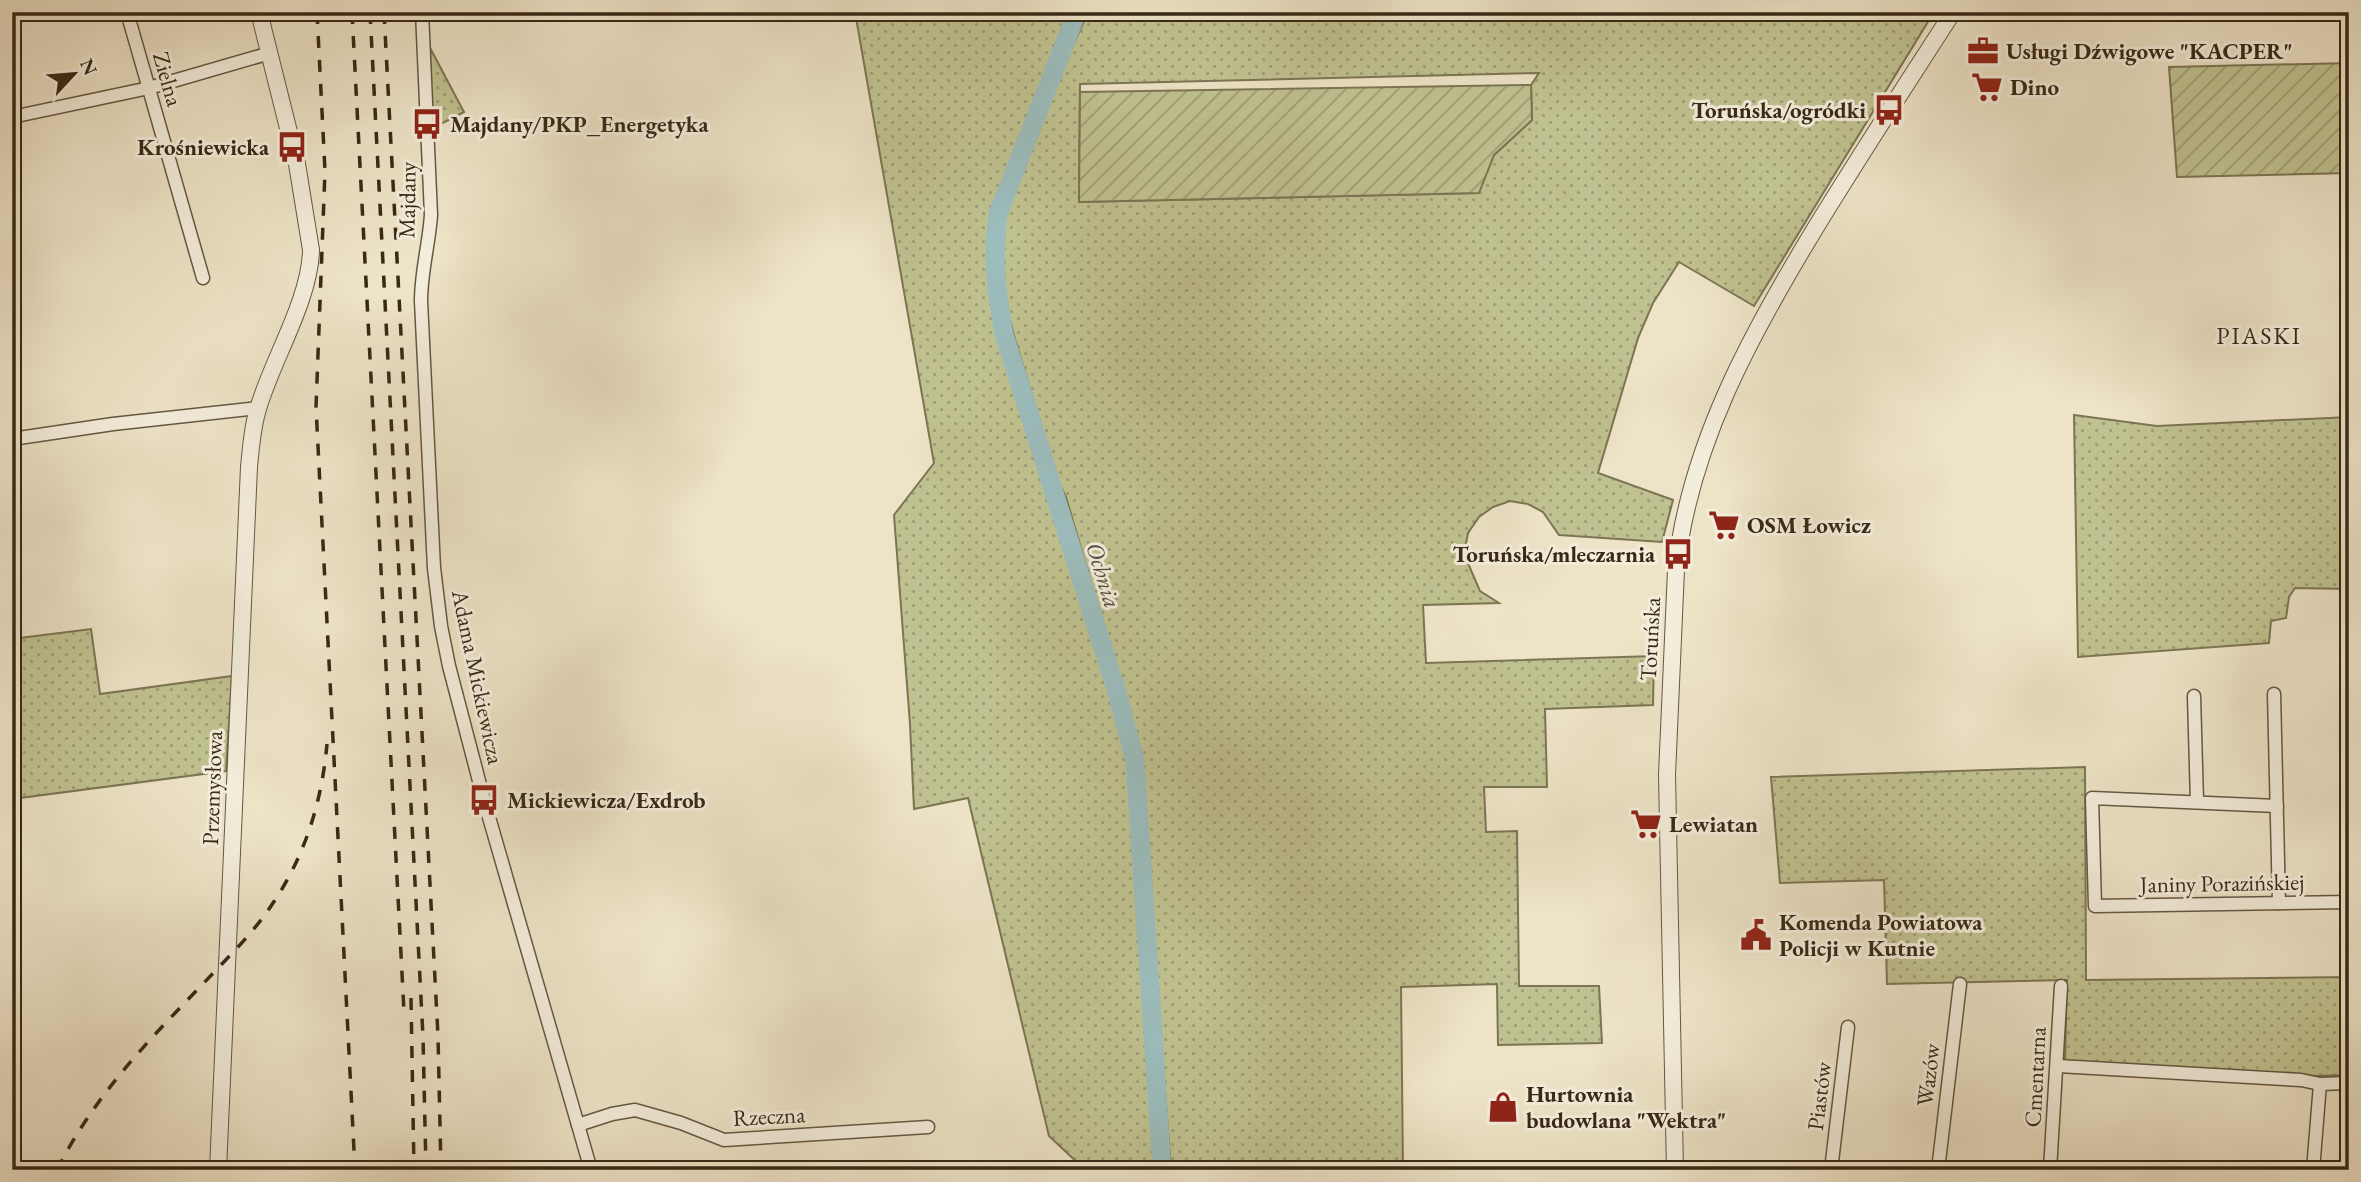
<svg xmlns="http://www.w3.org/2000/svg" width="2361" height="1182" font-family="'EB Garamond',serif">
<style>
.grass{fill:url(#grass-dots);stroke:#7c7553;stroke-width:2;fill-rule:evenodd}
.garden{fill:url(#garden-furrows);stroke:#7c7553;stroke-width:2}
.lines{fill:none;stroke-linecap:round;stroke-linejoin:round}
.river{stroke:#9bbdbd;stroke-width:19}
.minor-casing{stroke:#655842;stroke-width:15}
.tertiary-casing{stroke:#655842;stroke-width:18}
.minor{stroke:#f3eddb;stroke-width:12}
.tertiary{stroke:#f3eddb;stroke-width:16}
.rail{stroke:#382916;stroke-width:3.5;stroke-dasharray:12 12;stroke-linecap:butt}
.labels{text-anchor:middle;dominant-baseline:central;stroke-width:6;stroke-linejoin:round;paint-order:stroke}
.poi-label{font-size:23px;font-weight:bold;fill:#382916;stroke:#f3eddb;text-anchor:start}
.street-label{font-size:23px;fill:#382916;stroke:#f3eddb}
.neighbourhood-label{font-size:24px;letter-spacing:2px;fill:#382916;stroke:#f3eddb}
.water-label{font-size:24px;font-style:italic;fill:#514e40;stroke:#f3eddb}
</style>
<defs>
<pattern id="grass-dots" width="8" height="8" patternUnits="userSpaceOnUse" patternTransform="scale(1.75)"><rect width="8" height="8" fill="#c0c190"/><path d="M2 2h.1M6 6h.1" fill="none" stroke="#9d9d75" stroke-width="1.8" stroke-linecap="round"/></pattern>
<pattern id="garden-furrows" width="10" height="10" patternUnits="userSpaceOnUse" patternTransform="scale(1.75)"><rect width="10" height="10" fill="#c0c190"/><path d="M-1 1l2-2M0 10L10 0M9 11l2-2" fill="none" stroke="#9d9d75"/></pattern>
</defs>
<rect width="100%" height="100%" fill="#ede3c7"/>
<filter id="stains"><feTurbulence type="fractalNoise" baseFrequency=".00286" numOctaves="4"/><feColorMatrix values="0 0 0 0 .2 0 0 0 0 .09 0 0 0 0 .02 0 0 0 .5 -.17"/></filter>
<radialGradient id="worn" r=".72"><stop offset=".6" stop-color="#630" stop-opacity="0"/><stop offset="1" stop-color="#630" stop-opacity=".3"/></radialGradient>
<!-- grass -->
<g class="grass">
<path d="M855,12H1070L999,196L987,242L990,295L1000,342L1046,492L1096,644L1128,759L1135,843L1155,1170H1082L1081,1166L1049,1136L968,798L914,809L910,724L894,515L934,463Z"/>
<path d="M1088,12H1934L1754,306L1679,262L1653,303L1638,338L1598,473L1673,500L1662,542L1559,535L1543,512L1528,504L1510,501L1493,507L1479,517L1468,533L1464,554L1480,591L1499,603L1423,605L1426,663L1654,656L1653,705L1545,709L1547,787H1484L1486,832L1517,831L1519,986H1599L1602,1043L1498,1045L1497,984L1401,987L1403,1170H1171L1139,746L1066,497L1058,481L1015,339L1002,291V229L1021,173L1040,127L1043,111ZM1539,73L1531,85L1532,120L1494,155L1478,193L1079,202L1080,84Z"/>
<path d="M428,44L464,112L435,127L433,126Z"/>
<path d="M2074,415L2157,426L2349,417V589L2295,588L2289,597L2286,618L2271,621L2269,643L2078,657Z"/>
<path d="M91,629L100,694L232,676L226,771L12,799V639Z"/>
<path d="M2085,767L2086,980L2349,977V1075L2317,1076L2065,1061L2067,980L1887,984L1884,880L1780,883L1771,777Z"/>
</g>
<!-- garden -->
<g class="garden">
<path d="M2349,63V173L2177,177L2169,67Z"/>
<path d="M1531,85L1532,120L1494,155L1479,193L1079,202L1080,92Z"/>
</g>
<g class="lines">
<!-- river -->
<path class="river" d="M1077,12L998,214C992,260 996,289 1004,334L1116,689L1135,761L1162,1170"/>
<defs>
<g id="minor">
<path d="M127,12L203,278"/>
<path d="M422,12L431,215C429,244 421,272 421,301L434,568L441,626L449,666L484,800L591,1170"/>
<path d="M12,117L149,88L270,53"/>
<path d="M12,439L113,424L258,408"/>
<path d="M2274,694L2279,903"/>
<path d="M2194,696L2197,802"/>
<path d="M2277,806L2092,798L2095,906L2349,902"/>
<path d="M2058,1066L2301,1080L2320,1084L2349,1083"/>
<path d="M578,1125L612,1114L635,1110L681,1123L724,1140L928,1127"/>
<path d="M1831,1170L1848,1027"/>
<path d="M1938,1170L1960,984"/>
<path d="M2050,1170L2061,986"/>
<path d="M2313,1170L2320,1084"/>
</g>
<g id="tertiary">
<path d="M218,1170L249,467C251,448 252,428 258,409C272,360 310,300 311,250L297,164L259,12"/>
<path d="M1675,1170L1667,775L1676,570C1689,447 1750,336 1813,232C1858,158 1906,85 1953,12"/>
</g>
</defs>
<!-- minor casing -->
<use href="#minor" class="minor-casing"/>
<!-- tertiary casing -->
<use href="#tertiary" class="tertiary-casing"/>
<!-- minor -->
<use href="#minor" class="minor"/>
<!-- tertiary -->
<use href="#tertiary" class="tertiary"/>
<!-- rail -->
<g class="rail">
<path d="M317,12L325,171L316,407L355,1170"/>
<path d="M352,12L404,1012"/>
<path d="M370,12L423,1037L426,1170"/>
<path d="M384,12L438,1036L441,1170"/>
<path d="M411,998L414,1170"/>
<path d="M57,1170C93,1098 145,1044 200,987C225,960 253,934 273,903C305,856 322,801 327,744"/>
</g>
</g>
<!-- icons -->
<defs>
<symbol id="office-bare" viewBox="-9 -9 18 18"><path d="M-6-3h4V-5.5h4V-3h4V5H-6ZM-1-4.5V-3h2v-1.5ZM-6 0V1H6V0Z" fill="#8f2418" stroke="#f3eddb" stroke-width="2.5" paint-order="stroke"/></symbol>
<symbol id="supermarket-bare" viewBox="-9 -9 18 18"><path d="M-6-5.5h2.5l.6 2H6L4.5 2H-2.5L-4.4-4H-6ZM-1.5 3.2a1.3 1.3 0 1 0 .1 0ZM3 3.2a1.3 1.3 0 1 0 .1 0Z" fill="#8f2418" stroke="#f3eddb" stroke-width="2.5" paint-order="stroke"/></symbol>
<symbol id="bus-bare" viewBox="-9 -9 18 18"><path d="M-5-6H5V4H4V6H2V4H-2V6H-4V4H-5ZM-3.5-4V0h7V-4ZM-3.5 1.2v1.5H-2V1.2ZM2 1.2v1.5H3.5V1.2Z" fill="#8f2418" stroke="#f3eddb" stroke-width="2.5" paint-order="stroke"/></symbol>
<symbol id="civic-bare" viewBox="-9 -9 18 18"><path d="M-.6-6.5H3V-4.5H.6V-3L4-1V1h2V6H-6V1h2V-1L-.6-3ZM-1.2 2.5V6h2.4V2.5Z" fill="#8f2418" stroke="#f3eddb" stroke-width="2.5" paint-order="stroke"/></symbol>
<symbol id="shop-bare" viewBox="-9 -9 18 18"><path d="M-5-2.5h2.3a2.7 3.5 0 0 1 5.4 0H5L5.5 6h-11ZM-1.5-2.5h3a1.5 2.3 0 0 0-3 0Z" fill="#8f2418" stroke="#f3eddb" stroke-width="2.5" paint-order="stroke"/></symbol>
</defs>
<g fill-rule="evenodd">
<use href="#office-bare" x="1961" y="29" width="44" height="44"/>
<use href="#supermarket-bare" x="1965" y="65" width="44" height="44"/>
<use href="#bus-bare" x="1867" y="88" width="44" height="44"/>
<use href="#bus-bare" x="405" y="102" width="44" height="44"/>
<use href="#bus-bare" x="270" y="125" width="44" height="44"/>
<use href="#supermarket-bare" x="1702" y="503" width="44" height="44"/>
<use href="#bus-bare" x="1656" y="532" width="44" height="44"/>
<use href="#bus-bare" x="462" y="778" width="44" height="44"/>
<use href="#supermarket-bare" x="1624" y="802" width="44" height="44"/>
<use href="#civic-bare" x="1734" y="913" width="44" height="44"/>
<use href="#shop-bare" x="1481" y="1085" width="44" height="44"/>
</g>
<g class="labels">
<!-- poi labels -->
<g class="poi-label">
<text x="2006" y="51">Usługi Dźwigowe "KACPER"</text>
<text x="2010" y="87">Dino</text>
<text x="1866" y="110" text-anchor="end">Toruńska/ogródki</text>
<text x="450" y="124">Majdany/PKP_Energetyka</text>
<text x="269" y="147" text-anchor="end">Krośniewicka</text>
<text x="1747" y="525">OSM Łowicz</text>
<text x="1655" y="554" text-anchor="end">Toruńska/mleczarnia</text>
<text x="507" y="800">Mickiewicza/Exdrob</text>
<text x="1669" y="824">Lewiatan</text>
<text x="1779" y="922">Komenda Powiatowa<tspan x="1779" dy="26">Policji w Kutnie</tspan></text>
<text x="1526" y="1094">Hurtownia<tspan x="1526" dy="26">budowlana "Wektra"</tspan></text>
</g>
<!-- street labels -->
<g class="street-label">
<text transform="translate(168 79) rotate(74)">Zielna</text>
<text transform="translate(407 200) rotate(-89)">Majdany</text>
<text transform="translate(1650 639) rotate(-87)">Toruńska</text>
<text transform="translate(478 677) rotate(78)">Adama Mickiewicza</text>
<text transform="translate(212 788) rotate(-88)">Przemysłowa</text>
<text transform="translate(2222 883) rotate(-1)">Janiny Porazińskiej</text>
<text transform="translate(1928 1075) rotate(-83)">Wazów</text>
<text transform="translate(2035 1077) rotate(-87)">Cmentarna</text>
<text transform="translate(1819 1096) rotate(-83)">Piastów</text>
<text transform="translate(769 1116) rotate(-3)">Rzeczna</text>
</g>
<!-- neighbourhood labels -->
<g class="neighbourhood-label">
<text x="2259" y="335">PIASKI</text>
</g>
<!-- water labels -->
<g class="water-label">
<text transform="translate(1104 575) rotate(73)">Ochnia</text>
</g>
</g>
<!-- margin -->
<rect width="2361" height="1182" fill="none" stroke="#ede3c7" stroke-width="42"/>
<rect x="14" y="14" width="2333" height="1154" fill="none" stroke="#382916" stroke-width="3.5"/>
<rect x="21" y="21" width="2319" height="1140" fill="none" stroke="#382916" stroke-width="2"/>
<!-- north arrow -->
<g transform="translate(74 74) rotate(64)" stroke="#f3eddb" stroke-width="5" paint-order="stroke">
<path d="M0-5L12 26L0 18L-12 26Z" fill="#382916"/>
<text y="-10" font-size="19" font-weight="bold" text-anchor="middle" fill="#382916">N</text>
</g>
<rect width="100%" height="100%" filter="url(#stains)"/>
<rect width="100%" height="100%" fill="url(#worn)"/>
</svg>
